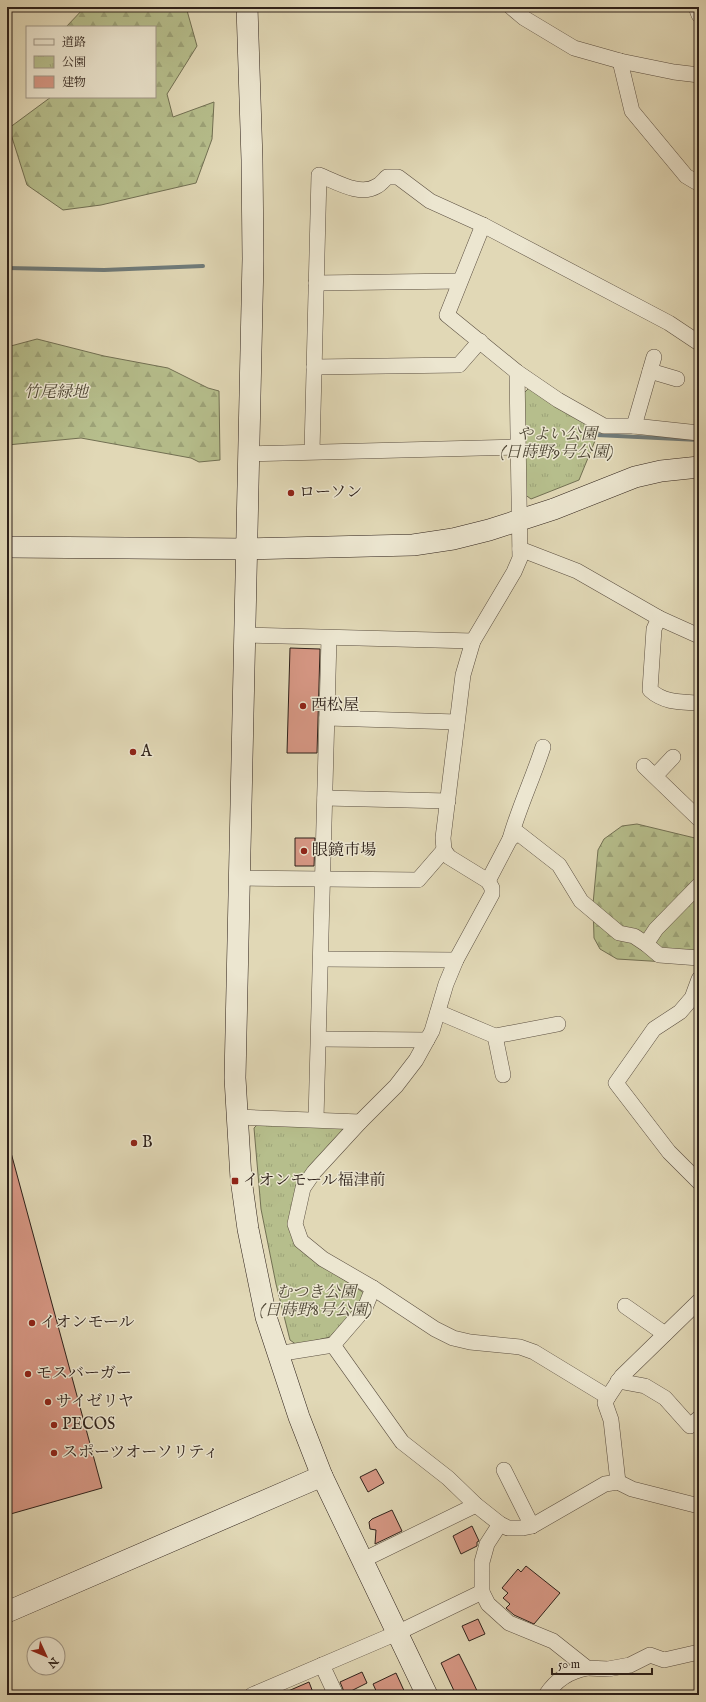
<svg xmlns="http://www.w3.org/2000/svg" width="706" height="1702" font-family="'IM FELL English','Noto Serif JP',serif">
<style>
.forest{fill:url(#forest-firs);stroke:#727053}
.park{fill:url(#park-tufts);stroke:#727053}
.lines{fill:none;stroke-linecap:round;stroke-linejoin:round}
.stream{stroke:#6f7b7a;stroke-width:4}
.building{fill:#d69784;stroke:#2e211a}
.street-casing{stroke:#5b4f41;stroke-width:16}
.secondary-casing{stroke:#2e211a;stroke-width:22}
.street{stroke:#ece6d0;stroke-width:15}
.secondary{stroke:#ece6d0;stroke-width:21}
.poi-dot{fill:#8f2418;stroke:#ece6d0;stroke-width:1.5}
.labels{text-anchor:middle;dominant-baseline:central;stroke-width:3;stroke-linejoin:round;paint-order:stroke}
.park-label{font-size:16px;font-style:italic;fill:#504836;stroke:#ece6d0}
.poi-label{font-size:16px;fill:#2e211a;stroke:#ece6d0;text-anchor:start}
</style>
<defs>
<pattern id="forest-firs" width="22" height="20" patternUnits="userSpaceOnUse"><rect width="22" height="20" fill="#b6be8c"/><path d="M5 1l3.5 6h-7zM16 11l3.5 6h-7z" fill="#9da378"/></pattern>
<pattern id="park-tufts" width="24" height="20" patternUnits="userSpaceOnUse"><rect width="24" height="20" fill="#b6be8c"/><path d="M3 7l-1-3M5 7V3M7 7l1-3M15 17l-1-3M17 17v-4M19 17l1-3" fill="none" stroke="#9da378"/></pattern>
</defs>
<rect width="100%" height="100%" fill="#e1d8b6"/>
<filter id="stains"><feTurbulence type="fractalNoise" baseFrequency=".005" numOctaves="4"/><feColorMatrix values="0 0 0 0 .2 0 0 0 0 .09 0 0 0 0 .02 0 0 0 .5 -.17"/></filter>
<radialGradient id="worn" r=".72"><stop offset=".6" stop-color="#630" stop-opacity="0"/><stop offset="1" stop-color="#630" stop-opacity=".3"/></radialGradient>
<!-- forest -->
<g class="forest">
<path d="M85,7H186L197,46L167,94L173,117L214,102L212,139L196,183L101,205L63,210L27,185L9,128L51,97H155V27H66Z"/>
<path d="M37,339L104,356L168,368L208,388L219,391L220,460L199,462L191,458L81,438L7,445V347Z"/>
<path d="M637,824L699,839V964L617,959L600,949L594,938L593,904L598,850L604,839L622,826Z"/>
</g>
<!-- park -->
<g class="park">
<path d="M529,388L599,431L579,480L531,499L524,494V393Z"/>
<path d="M258,1124L341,1126L343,1131L288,1223L310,1257L364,1293V1299L330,1337L297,1345L290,1340L276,1284L261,1209L254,1128Z"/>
</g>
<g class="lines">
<!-- stream -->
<g class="stream">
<path d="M7,268L104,270L203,266"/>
<path d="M597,435L699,440"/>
</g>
</g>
<!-- building -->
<g class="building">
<path d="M290,648L320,649L317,753H287Z"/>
<path d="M295,838H315L314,866H295Z"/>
<path d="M7,1149H10L102,1488L7,1515Z"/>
<path d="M376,1469L384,1483L368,1492L360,1477Z"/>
<path d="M392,1510L402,1531L375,1544L376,1530L370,1529L369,1522L372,1519Z"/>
<path d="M472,1526L479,1541L477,1542V1546L461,1554L453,1536Z"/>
<path d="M526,1566L560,1593L534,1624L514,1615L506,1608L510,1604L503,1598L508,1593L502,1588L518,1569L521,1572Z"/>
<path d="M478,1619L485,1634L469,1641L462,1626Z"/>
<path d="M459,1654L471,1678L479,1695H456L441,1663Z"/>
<path d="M362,1672L367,1683L345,1694L340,1682Z"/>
<path d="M396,1673L406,1695H378L373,1684Z"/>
<path d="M309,1682L314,1695H279Z"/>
</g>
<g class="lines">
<defs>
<g id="street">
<path d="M511,7L524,18L574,48L620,61L674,72L699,75"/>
<path d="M696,7L699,15"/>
<path d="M620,61L632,111L686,176L696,182L699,180"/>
<path d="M483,225L447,315L517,372L558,400L604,426H634L699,433"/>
<path d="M316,283L460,281"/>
<path d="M314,367L459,365L480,341"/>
<path d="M650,371L677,379"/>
<path d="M517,372L520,558L514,572L473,641L463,675L443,838L444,850L449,857L488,881L492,888V894L456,960L446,984L432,1031L416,1060L396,1086L360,1122L314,1172L303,1188L295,1224L301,1241L323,1259L373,1288L435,1329L453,1338L470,1342L520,1347L534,1352L608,1397"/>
<path d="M634,426L654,357"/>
<path d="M312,451L319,175C335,181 360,197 377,186C381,184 384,180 387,177H398L430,201L483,225L669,323L699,343"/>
<path d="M248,454L518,447"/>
<path d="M520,549L577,571L659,618L699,636"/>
<path d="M659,618L654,629L650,690C664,703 681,702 699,703"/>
<path d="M244,635L473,641"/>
<path d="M327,718L457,722"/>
<path d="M644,766L699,819"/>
<path d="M655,776L673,757"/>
<path d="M325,798L448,801"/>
<path d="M510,839C519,807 533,778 543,747"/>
<path d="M239,878L418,880L444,850"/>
<path d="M488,881L510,839L518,833L559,865L581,901L619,933L634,936L646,944L659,955L699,958"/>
<path d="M646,944L656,929L699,885"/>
<path d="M321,959L456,960"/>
<path d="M699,979L692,998L680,1012L654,1029L616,1083L669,1152L699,1182"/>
<path d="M438,1012L495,1036L503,1075"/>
<path d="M495,1036L558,1024"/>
<path d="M319,1039L427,1040"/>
<path d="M237,1117L360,1122"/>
<path d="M316,1119L329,638"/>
<path d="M625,1306L665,1334"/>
<path d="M333,1345L402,1442L448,1478L476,1505L500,1524L508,1528H523L532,1526L605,1484L618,1482L632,1489L699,1506"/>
<path d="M277,1354L333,1345L365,1308L373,1288"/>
<path d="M618,1381L645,1386L665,1398L690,1426L699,1418"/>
<path d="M504,1470L532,1526"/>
<path d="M618,1482L611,1420L605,1403L608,1397L622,1376L699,1301"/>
<path d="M500,1524L487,1544L482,1562V1592L488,1604L509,1623L553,1641L587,1668L608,1669L630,1665L650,1655L664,1660L699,1652"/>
<path d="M363,1560L476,1505"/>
<path d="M322,1665L336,1695"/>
<path d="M252,1695L397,1633L482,1592"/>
<path d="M546,1695C556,1680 569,1671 587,1668"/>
</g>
<g id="secondary">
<path d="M247,7L252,160L253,259L235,1078L241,1179L248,1229L266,1317L299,1417L322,1476L427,1695"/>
<path d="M7,547L247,549L413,545L453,539L489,530L554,509L635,477L661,471L699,467"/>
<path d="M7,1612L322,1476"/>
</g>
</defs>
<!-- street casing -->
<use href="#street" class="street-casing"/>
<!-- secondary casing -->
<use href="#secondary" class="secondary-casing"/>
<!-- street -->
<use href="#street" class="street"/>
<!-- secondary -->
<use href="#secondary" class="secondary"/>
</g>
<!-- markers -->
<g class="poi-dot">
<circle cx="291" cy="493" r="4"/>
<circle cx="303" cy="706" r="4"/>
<circle cx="133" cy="752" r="4"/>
<circle cx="304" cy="851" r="4"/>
<circle cx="134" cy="1143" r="4"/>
<rect x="231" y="1177" width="8" height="8" rx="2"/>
<circle cx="32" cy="1323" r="4"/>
<circle cx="28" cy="1374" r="4"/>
<circle cx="48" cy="1402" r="4"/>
<circle cx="54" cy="1425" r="4"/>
<circle cx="54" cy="1453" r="4"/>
</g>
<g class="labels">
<!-- park labels -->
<g class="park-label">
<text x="56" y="393">竹尾緑地</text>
<text x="557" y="435">やよい公園<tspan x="557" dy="18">(日蒔野9号公園)</tspan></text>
<text x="316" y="1293">むつき公園<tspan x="316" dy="18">(日蒔野8号公園)</tspan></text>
</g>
<!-- poi labels -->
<g class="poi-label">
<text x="299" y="493">ローソン</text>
<text x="311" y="706">西松屋</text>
<text x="141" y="752">A</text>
<text x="312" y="851">眼鏡市場</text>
<text x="142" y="1143">B</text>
<text x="243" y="1181">イオンモール福津前</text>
<text x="40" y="1323">イオンモール</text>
<text x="36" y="1374">モスバーガー</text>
<text x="56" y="1402">サイゼリヤ</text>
<text x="62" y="1425">PECOS</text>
<text x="62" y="1453">スポーツオーソリティ</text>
</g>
</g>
<!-- margin -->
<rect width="706" height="1702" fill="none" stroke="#e1d8b6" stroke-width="24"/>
<rect x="8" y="8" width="690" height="1686" fill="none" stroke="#2e211a" stroke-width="2"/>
<rect x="12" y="12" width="682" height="1678" fill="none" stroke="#2e211a"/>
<!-- legend -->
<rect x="26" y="26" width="130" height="72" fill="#ece6d0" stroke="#a09787"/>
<rect x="34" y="39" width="20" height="6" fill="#ece6d0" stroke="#a09787"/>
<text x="62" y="46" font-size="12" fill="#2e211a">道路</text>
<rect x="34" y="56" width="20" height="12" fill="url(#park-tufts)" stroke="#a09787"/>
<text x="62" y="66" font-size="12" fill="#2e211a">公園</text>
<rect x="34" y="76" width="20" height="12" fill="#d69784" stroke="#a09787"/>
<text x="62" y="86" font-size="12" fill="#2e211a">建物</text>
<!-- north arrow -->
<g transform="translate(46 1656) rotate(134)"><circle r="19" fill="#ece6d0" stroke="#a09787"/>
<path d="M0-3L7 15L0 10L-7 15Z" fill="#8f2418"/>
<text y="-6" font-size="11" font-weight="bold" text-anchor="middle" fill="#2e211a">N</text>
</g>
<!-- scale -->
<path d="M552 1668v6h100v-6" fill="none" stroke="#2e211a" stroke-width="2"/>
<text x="558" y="1668" font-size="12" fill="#2e211a" stroke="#ece6d0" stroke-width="3" paint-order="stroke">50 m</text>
<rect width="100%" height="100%" filter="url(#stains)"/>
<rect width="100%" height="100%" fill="url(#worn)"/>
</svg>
